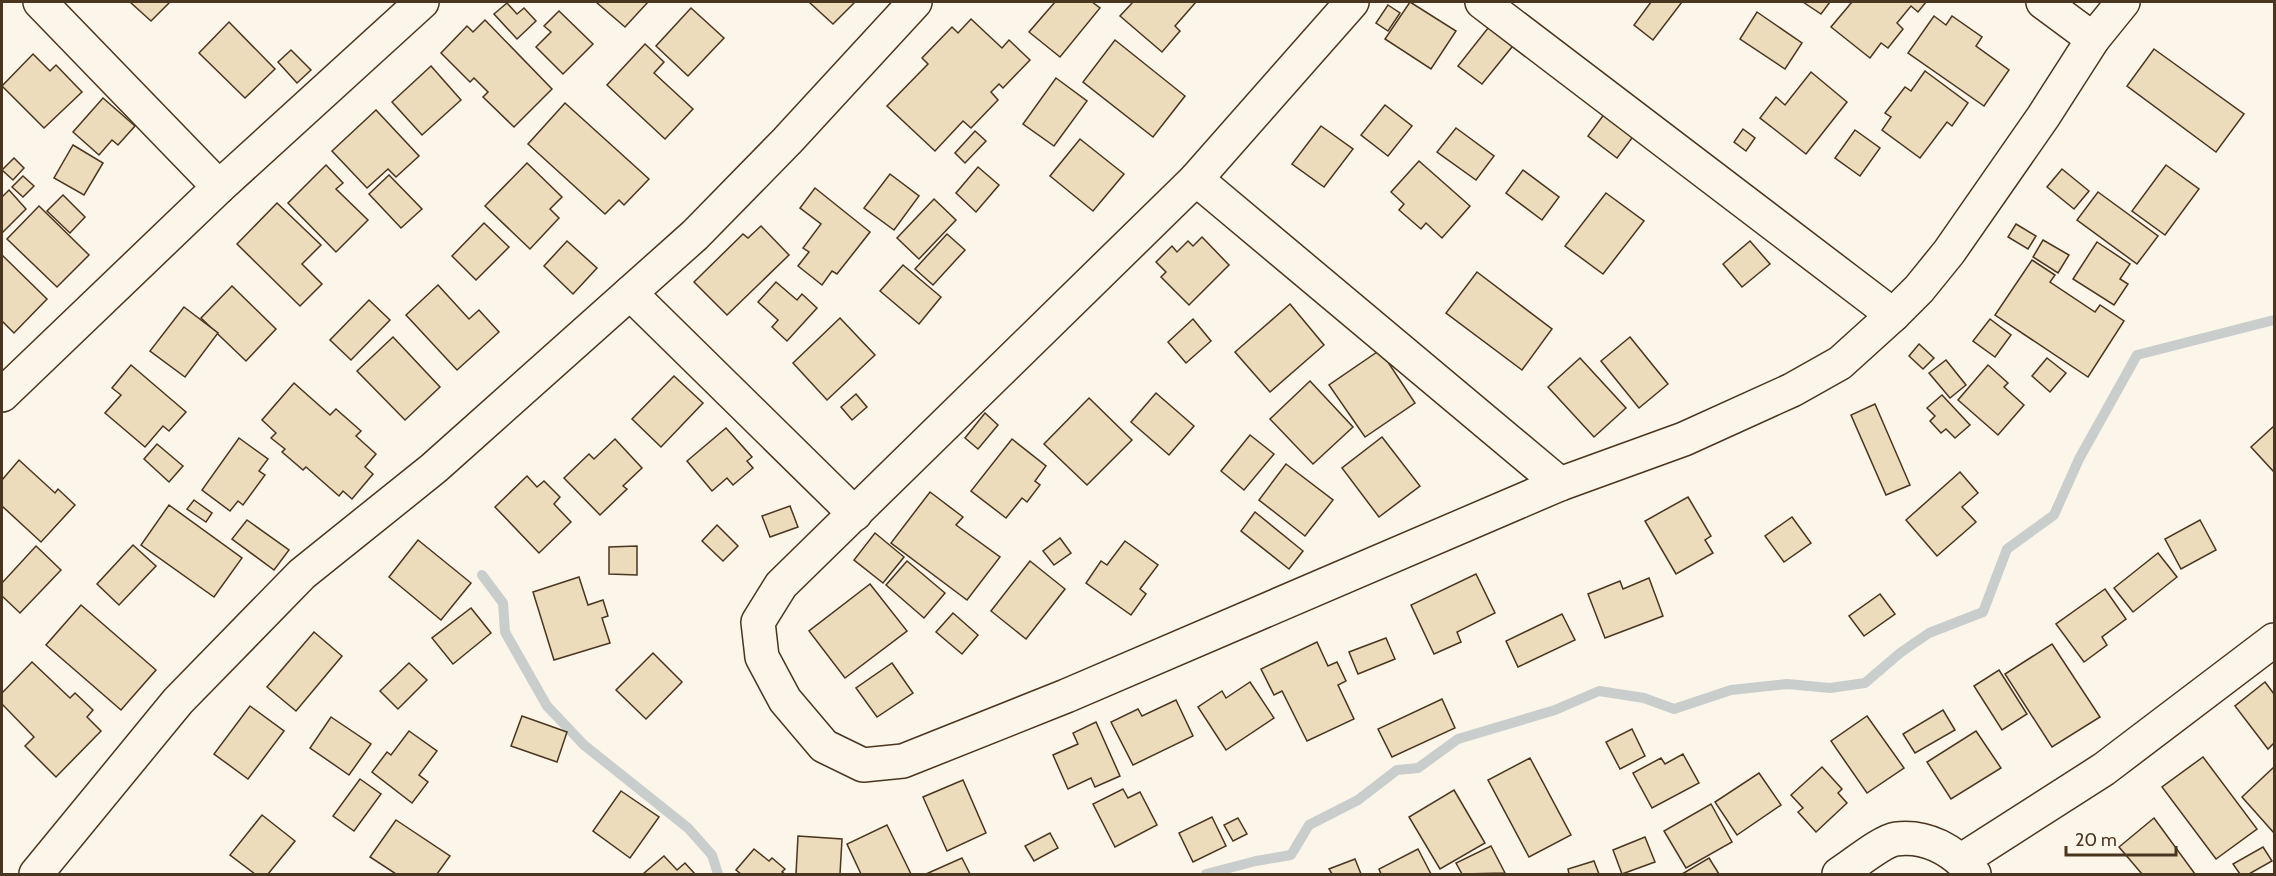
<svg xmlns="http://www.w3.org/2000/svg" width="2276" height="876" font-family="Cabin,sans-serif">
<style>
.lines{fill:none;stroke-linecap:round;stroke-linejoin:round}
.stream{stroke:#c9cecd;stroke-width:10}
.building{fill:#ecdcbc;stroke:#4a3520;stroke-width:1.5}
.minor-casing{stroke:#4a3520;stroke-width:36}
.minor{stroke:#fbf6e9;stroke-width:33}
</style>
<rect width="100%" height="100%" fill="#fbf6e9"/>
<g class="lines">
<!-- stream -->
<g class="stream">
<path d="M482,575L503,603L505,632L547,706L584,745L688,828L712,855L718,874"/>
<path d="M1206,874L1256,861L1291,855L1309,825L1358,800L1397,770L1418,768L1458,739L1555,710L1599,691L1644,698L1674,709L1731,690L1787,684L1830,688L1865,683L1900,653L1929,633L1983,612L2007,549L2054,515L2079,459L2137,355L2274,320"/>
</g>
</g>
<!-- building -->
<g class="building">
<path d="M130,2H170L151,21Z"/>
<path d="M596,2H648L625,27Z"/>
<path d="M809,2H855L833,24Z"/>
<path d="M1055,2H1092L1100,8L1060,57L1029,32Z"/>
<path d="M1133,2H1196L1175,26L1180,31L1162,52L1120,16Z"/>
<path d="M1410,2L1456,31L1431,69L1385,39Z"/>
<path d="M1651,2H1682L1653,40L1634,25Z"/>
<path d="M1803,2H1830L1821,14Z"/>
<path d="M1852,2H1926L1918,12L1911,6L1897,23L1903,29L1888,48L1881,43L1870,58L1831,27Z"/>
<path d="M507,3L517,14L524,8L536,21L517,39L494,14Z"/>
<path d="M1388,5L1400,13L1388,31L1376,23Z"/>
<path d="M691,8L724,38L688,76L656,46Z"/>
<path d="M559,11L593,44L563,74L536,47L551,32L544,26Z"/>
<path d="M1757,12L1802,43L1785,69L1740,39Z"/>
<path d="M1934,16L1946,25L1952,16L1982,37L1976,46L2009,70L1984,106L1908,53Z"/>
<path d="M971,19L1002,48L1009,40L1030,60L1003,88L999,84L991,92L998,100L971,128L963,121L935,151L887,106L928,64L922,58L952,27L958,33Z"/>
<path d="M485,20L552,89L514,127L483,97L488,92L474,78L470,82L441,53L467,26L473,32Z"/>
<path d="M229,22L275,69L245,98L199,53Z"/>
<path d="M1492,23L1516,42L1482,84L1458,66Z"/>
<path d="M1115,40L1185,96L1153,137L1083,82Z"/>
<path d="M645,44L664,62L654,73L693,109L665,139L607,85Z"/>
<path d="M2154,49L2244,114L2216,152L2127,86Z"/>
<path d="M291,50L311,70L297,83L278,62Z"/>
<path d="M33,54L50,71L56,65L82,92L44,128L2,86Z"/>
<path d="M431,66L461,100L422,135L392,102Z"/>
<path d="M1925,71L1968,103L1952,126L1947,122L1920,158L1882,130L1891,117L1885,113L1905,87L1911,91Z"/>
<path d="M1811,72L1847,102L1806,154L1760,118L1776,97L1785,105Z"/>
<path d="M1056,78L1087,101L1054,146L1023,124Z"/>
<path d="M103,98L135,126L118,145L112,140L99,155L73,132Z"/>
<path d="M565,103L649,179L624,205L619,200L605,214L528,144Z"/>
<path d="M1385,105L1412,126L1388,156L1361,135Z"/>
<path d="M376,110L419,156L396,177L388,169L367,188L332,151Z"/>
<path d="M1605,113L1635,134L1617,158L1588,136Z"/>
<path d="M1321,126L1353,149L1324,187L1292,164Z"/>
<path d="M1456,128L1494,156L1476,180L1437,152Z"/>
<path d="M1743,129L1755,138L1746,151L1734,142Z"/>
<path d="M1855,130L1880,148L1860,176L1835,158Z"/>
<path d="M975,131L986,141L965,163L955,153Z"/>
<path d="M1080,139L1124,174L1093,211L1050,176Z"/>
<path d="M73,145L103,163L84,195L54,178Z"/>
<path d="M14,158L24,168L13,180L2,170Z"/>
<path d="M1419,161L1470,206L1442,238L1426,223L1421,229L1399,210L1404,204L1391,192Z"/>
<path d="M527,163L562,197L550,209L559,218L530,249L485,206Z"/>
<path d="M326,165L343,183L336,189L368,220L336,252L288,203Z"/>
<path d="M2166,165L2199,189L2165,235L2132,211Z"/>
<path d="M978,167L999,185L976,212L956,193Z"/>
<path d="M2062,169L2089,191L2074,209L2047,187Z"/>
<path d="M1523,170L1559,197L1542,220L1506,193Z"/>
<path d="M890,174L919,196L894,230L864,208Z"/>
<path d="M389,175L422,209L401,228L369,194Z"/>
<path d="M23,176L34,186L23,197L12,187Z"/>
<path d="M815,188L870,232L837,274L832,271L822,285L798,266L809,252L803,248L821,224L800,208Z"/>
<path d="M9,190L26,209L2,233V197Z"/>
<path d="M2098,192L2158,236L2137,264L2077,220Z"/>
<path d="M1606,193L1644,221L1603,274L1565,246Z"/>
<path d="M63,195L85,217L70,233L47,211Z"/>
<path d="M934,199L956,220L919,259L897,238Z"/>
<path d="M277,203L321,245L302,264L322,284L300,306L237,244Z"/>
<path d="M39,206L89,255L57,287L7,239Z"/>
<path d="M484,223L509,247L476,280L452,256Z"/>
<path d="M2016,224L2036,236L2028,249L2008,237Z"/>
<path d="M761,226L789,255L727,315L694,282L743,234L748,238Z"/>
<path d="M947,234L965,250L933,285L915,269Z"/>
<path d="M1202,237L1229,265L1189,305L1161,277L1166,272L1156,262L1172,246L1177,252L1188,241L1193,246Z"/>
<path d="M2043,240L2069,255L2058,273L2033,257Z"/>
<path d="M567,241L597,268L573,294L544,266Z"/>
<path d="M1750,241L1770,264L1742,287L1723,264Z"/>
<path d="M2097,242L2130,264L2120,279L2128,284L2114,305L2073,279Z"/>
<path d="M2,255L47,299L14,333L2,321Z"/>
<path d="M2032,260L2055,275L2050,282L2095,312L2100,305L2124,321L2088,377L1995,315Z"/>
<path d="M903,265L941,297L919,324L880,291Z"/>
<path d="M1477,272L1552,329L1522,370L1446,313Z"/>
<path d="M776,282L797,300L802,294L817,308L787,341L772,327L778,320L758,302Z"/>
<path d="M438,285L469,319L479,310L499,332L457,370L406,315Z"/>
<path d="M232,286L276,329L246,361L201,318Z"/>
<path d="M369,300L390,320L351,360L330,340Z"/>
<path d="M1290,304L1324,345L1270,392L1235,352Z"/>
<path d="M184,307L218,333L185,377L150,351Z"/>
<path d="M840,318L875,355L827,400L793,363Z"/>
<path d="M1193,319L1211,341L1186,363L1168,342Z"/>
<path d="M1990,319L2011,335L1995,357L1973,341Z"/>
<path d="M393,337L440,387L405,420L357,371Z"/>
<path d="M1630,337L1668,384L1639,408L1601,361Z"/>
<path d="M1919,344L1934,358L1923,369L1909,356Z"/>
<path d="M1380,350L1415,403L1365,437L1329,385Z"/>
<path d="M1580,358L1626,408L1594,437L1548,387Z"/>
<path d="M2047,358L2066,373L2050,392L2032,376Z"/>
<path d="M1946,360L1966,385L1950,398L1929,373Z"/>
<path d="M131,365L186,412L169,431L163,426L145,447L105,413L121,395L112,388Z"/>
<path d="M1988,365L2008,383L2004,387L2024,405L1998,435L1958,400Z"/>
<path d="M674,376L703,403L661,447L632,419Z"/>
<path d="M1310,381L1353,427L1313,464L1270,419Z"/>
<path d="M294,383L330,415L336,409L361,431L356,436L376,454L365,467L373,474L352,499L343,491L339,496L306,467L303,470L282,452L285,449L271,438L276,433L262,420Z"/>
<path d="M1156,393L1194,426L1169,455L1131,422Z"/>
<path d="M856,394L867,407L852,420L841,407Z"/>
<path d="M1942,395L1970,425L1955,438L1946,429L1941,433L1930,421L1935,416L1927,408Z"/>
<path d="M1089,398L1132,440L1087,485L1044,444Z"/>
<path d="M1875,404L1910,485L1886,495L1851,415Z"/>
<path d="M985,413L998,425L978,449L965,438Z"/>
<path d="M2274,426V472L2251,447Z"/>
<path d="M726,428L752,457L747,461L753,468L733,485L727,478L712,491L687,461Z"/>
<path d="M1250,435L1274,454L1244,490L1221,471Z"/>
<path d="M1382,437L1420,486L1379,517L1342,468Z"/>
<path d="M239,438L268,459L259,471L265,475L243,505L238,501L230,511L202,490Z"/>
<path d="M615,439L642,468L623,486L627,489L600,515L564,478L589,454L594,459Z"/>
<path d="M1012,439L1046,466L1035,481L1040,485L1027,502L1022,498L1006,518L971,491Z"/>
<path d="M157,444L183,466L169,482L144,459Z"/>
<path d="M19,460L55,493L58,489L75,505L41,542L2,506V480Z"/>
<path d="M1286,464L1333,500L1305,536L1259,500Z"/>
<path d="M1960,472L1978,493L1962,507L1976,522L1937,556L1906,520Z"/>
<path d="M527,476L537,487L544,481L560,497L554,504L571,522L539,553L495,507Z"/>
<path d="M930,492L963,517L956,525L1000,557L967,600L891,543Z"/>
<path d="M1688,497L1711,536L1705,540L1713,553L1676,574L1645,521Z"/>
<path d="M194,500L212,513L206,522L187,509Z"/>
<path d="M169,505L242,558L214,597L141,545Z"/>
<path d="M790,506L798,527L770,537L762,516Z"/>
<path d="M1255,512L1303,551L1289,569L1241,531Z"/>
<path d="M1792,517L1811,543L1784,562L1765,536Z"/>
<path d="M247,520L289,550L274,570L232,539Z"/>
<path d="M2200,520L2216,550L2181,569L2165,539Z"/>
<path d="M717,525L738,546L723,561L702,541Z"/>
<path d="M875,533L904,557L883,583L854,560Z"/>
<path d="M1060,538L1071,553L1054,565L1043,551Z"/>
<path d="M418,540L471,583L441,620L389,577Z"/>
<path d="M1125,541L1158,565L1140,589L1146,594L1131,615L1086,583L1101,561L1107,565Z"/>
<path d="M133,545L156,566L119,605L97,584Z"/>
<path d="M36,546L61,570L20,613L2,596V583Z"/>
<path d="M637,546V575L609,574V547Z"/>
<path d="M2158,553L2177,577L2133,612L2114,588Z"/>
<path d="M907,561L945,593L924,618L886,585Z"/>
<path d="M1030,561L1065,589L1026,639L991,611Z"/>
<path d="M1476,574L1495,613L1457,632L1461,642L1434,654L1411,605Z"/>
<path d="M579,577L588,605L603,600L608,616L602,618L610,643L554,660L533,592Z"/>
<path d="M1649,578L1663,616L1605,638L1588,594L1620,581L1623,589Z"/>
<path d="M870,584L907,631L845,678L809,631Z"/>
<path d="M2105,589L2126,619L2102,637L2107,645L2084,662L2056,624Z"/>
<path d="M1880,594L1895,614L1864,636L1849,616Z"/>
<path d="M81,605L156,670L121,710L46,645Z"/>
<path d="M471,608L491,633L453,664L432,638Z"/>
<path d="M953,613L978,635L962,654L936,632Z"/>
<path d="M1562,614L1575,640L1518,667L1506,641Z"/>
<path d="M314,632L342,656L296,711L267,687Z"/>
<path d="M1386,638L1395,659L1358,674L1349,652Z"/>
<path d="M1317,642L1328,666L1337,662L1346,681L1338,685L1354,719L1307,741L1282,691L1274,695L1261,669Z"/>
<path d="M2052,644L2100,717L2052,747L2005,674Z"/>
<path d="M653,653L682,682L646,719L616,690Z"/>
<path d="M32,662L70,698L75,693L93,710L87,717L101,731L56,777L25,746L34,737L2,704V693Z"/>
<path d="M409,663L427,680L398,709L380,691Z"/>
<path d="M892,663L913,693L877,717L856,688Z"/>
<path d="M1999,670L2027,714L2002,730L1974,686Z"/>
<path d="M1250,682L1274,718L1226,750L1198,707L1222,691L1226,698Z"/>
<path d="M2265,682L2274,694V743L2268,749L2235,706Z"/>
<path d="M1442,699L1455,728L1392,757L1378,729Z"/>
<path d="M1176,700L1193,736L1133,765L1111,722L1138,709L1142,716Z"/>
<path d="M250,706L284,731L248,779L214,754Z"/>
<path d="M1943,710L1955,730L1915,753L1903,734Z"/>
<path d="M522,716L567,732L557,762L511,746Z"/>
<path d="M1867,716L1904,768L1867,793L1831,741Z"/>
<path d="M331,717L371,744L349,775L310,748Z"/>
<path d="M1096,722L1120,776L1095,787L1091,778L1068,789L1053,755L1078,744L1073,733Z"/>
<path d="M1632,729L1645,756L1620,769L1606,742Z"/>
<path d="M409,731L437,751L419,775L428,782L412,803L372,772L387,752L391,755Z"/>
<path d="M1976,731L2001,768L1951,799L1927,762Z"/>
<path d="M1683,754L1699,783L1652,808L1633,773L1661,758L1665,764Z"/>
<path d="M2203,757L2257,829L2216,859L2162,787Z"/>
<path d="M1530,758L1571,835L1529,857L1488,780Z"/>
<path d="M1822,767L1842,789L1838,793L1847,803L1816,832L1798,812L1803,808L1791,795Z"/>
<path d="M2274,767V833L2242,797Z"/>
<path d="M1759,773L1781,805L1737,835L1715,802Z"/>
<path d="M360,779L381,794L354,831L333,816Z"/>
<path d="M963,780L986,833L947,851L923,797Z"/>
<path d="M1123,789L1128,798L1140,792L1157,825L1115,847L1093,804Z"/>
<path d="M1454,790L1485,843L1440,869L1409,817Z"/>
<path d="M621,791L659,817L630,858L593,831Z"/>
<path d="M1711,804L1732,842L1686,868L1664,831Z"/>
<path d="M262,815L295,841L268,874H255L230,855Z"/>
<path d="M1212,817L1226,846L1193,862L1179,833Z"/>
<path d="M1238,818L1247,834L1233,841L1224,825Z"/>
<path d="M2154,818L2195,874H2142L2119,847Z"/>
<path d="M396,820L450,856L437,874H396L370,857Z"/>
<path d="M887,825L911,874H861L847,844Z"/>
<path d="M1050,833L1058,848L1034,861L1025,846Z"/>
<path d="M798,836L842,839L840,874H796Z"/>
<path d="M1645,837L1655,862L1622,874L1613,850Z"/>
<path d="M1491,846L1505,873L1462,874L1456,863Z"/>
<path d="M2263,847L2272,861L2249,874H2240L2233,864Z"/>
<path d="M754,849L769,861L772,858L785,869L782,872L785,874H741L736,870Z"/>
<path d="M1418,849L1431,874H1381L1379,869Z"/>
<path d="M664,856L677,870L685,863L695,874H643Z"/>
<path d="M962,858L970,874H926Z"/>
<path d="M1709,858L1719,874H1682Z"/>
<path d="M1355,859L1361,874H1332L1329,869Z"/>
<path d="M1594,861L1599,874H1569L1568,869Z"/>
</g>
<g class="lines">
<defs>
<g id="minor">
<path d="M40,2L219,187"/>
<path d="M1352,2L1196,179L781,585L758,622L762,657L785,700L824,746L863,765L903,761L1066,696L1560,484L1684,439L1792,390L1840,363L1893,315L1919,289L1949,252L2043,117L2093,39L2123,2"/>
<path d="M1482,2L1893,315"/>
<path d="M2043,2L2093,39"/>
<path d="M1196,179L1560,484"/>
<path d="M630,293L855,514"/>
<path d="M2,395L219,187L422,2"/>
<path d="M1962,860L2104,769L2274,640"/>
<path d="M36,874L178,701L302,574L434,468L695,235L787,141L915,2"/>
<path d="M1839,874C1852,866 1882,841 1896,839C1927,835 1954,851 1974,874"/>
</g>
</defs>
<!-- minor casing -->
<use href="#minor" class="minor-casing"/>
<!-- minor -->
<use href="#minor" class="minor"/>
</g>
<!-- border -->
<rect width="2276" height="876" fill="none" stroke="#4a3520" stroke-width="6"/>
<!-- scale -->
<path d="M2066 846v9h110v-9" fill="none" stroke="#4a3520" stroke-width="3"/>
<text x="2075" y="846" font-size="18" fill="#4a3520" stroke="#fbf6e9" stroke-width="4.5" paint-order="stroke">20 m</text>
</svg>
